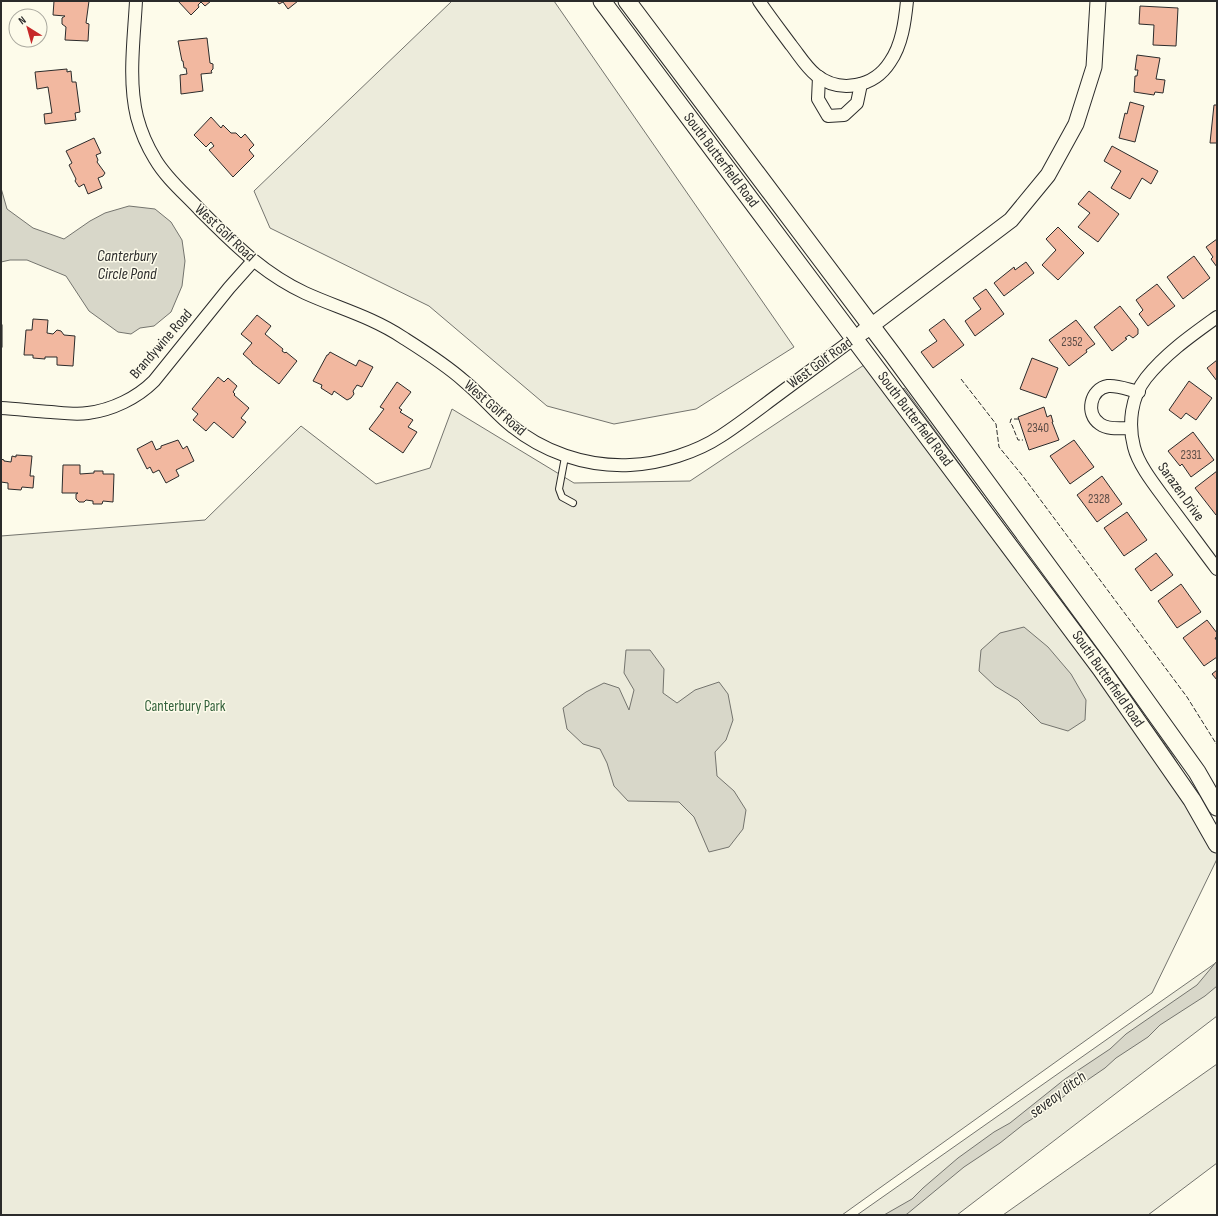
<svg xmlns="http://www.w3.org/2000/svg" width="1218" height="1216" font-family="'Sofia Sans Condensed',sans-serif">
<style>
.green{fill:#ecebdb;stroke:#74746e}
.water{fill:#d8d7c9;stroke:#74746e}
.building{fill:#f2b8a0;stroke:#2b2b2b}
.lines{fill:none;stroke-linecap:round;stroke-linejoin:round}
.service-casing{stroke:#2b2b2b;stroke-width:8}
.minor-casing{stroke:#2b2b2b;stroke-width:14}
.tertiary-casing{stroke:#2b2b2b;stroke-width:17}
.secondary-casing{stroke:#2b2b2b;stroke-width:19}
.service{stroke:#fdfbea;stroke-width:6}
.minor{stroke:#fdfbea;stroke-width:12}
.tertiary{stroke:#fdfbea;stroke-width:15}
.secondary{stroke:#fdfbea;stroke-width:17}
.fence{stroke:#2b2b2b;stroke-width:1;stroke-dasharray:5 2;stroke-linecap:butt}
.labels{text-anchor:middle;dominant-baseline:central;stroke-width:3;stroke-linejoin:round;paint-order:stroke}
.number-label{font-size:13px;fill:#5d4e48}
.street-label{font-size:15px;fill:#2b2b2b;stroke:#fdfbea}
.park-label{font-size:15px;fill:#34623c;stroke:#fdfbea}
.water-label{font-size:16px;font-style:italic;fill:#2b2b2b;stroke:#fdfbea}
</style>
<rect width="100%" height="100%" fill="#fdfbea"/>
<!-- green -->
<g class="green">
<path d="M452,1H554L794,347L696,409L614,424L547,406L429,306L270,228L254,191Z"/>
<path d="M864,365L890,399L904,388L1170,751L1217,828V859L1152,993L842,1215H1V536L205,520L301,426L376,484L430,468L452,409L574,483L690,481Z"/>
<path d="M1217,962V1016L957,1215H857Z"/>
<path d="M1217,1064V1163L1148,1215H1003Z"/>
</g>
<!-- water -->
<g class="water">
<path d="M1,188L7,209L33,228L64,239L90,221L105,213L129,206L155,209L171,222L182,240L185,261L182,286L171,312L154,326L140,328L131,334L118,332L89,311L66,276L27,260H10L1,262Z"/>
<path d="M1024,627L1048,647L1071,674L1086,700L1085,720L1068,731L1041,723L1018,700L995,686L979,671L981,650L1000,633Z"/>
<path d="M626,650H650L664,669L663,693L677,703L695,690L719,682L728,694L733,720L726,740L715,752L717,776L734,791L746,810L743,829L729,847L709,852L694,817L679,802L628,801L614,786L607,763L600,749L583,744L567,729L563,708L586,692L604,683L619,688L629,710L634,690L624,673Z"/>
<path d="M1217,961V986L1205,996L1160,1025L1148,1037L1116,1058L1105,1068L1067,1094L1046,1110L1024,1124L1000,1143L964,1167L907,1214L905,1215H884L912,1199L923,1188L958,1158L994,1132L1010,1123L1065,1079L1110,1049L1126,1034L1197,985Z"/>
</g>
<!-- building -->
<g class="building">
<path d="M51,1H89L86,23L89,24L88,41L65,40L66,27L62,24V18L65,16L53,15L54,1Z"/>
<path d="M178,1H211L205,6L201,2L198,5L199,7L191,15Z"/>
<path d="M277,1H298L288,9L283,2L279,4Z"/>
<path d="M1140,6L1178,8L1176,46L1153,45L1154,25L1139,24Z"/>
<path d="M207,38L210,63L213,64V69L211,71L212,73L201,74L203,91L181,94L180,75L187,74L186,68H184L183,61H182L178,41Z"/>
<path d="M1137,55L1160,58L1156,79L1165,80L1163,93L1155,92L1154,95L1134,92L1135,76H1137L1138,70H1135Z"/>
<path d="M67,69V72L71,71L72,82H76L80,112L75,113L76,120L45,124L44,114L52,113L48,87L37,89L35,72Z"/>
<path d="M1130,102L1144,106L1135,142L1119,138L1125,113L1127,114Z"/>
<path d="M1214,105H1217V143H1210Z"/>
<path d="M211,117L221,128L223,125L231,133H236L241,138L245,134L254,145L249,150L254,156L233,177L209,150L214,146L211,142L206,147L194,135Z"/>
<path d="M94,138L101,153L96,155L98,160L97,162L105,173L103,176L98,178L102,188L88,194L84,184L79,187L75,181L76,179L69,165L72,163L66,151Z"/>
<path d="M1112,146L1158,171L1151,184L1142,178L1130,199L1111,188L1121,171L1104,161Z"/>
<path d="M1089,191L1119,214L1098,242L1078,227L1090,213L1078,204Z"/>
<path d="M1058,227L1084,253L1058,280L1042,265L1056,250L1046,239Z"/>
<path d="M1217,239V267L1211,259L1213,257L1206,247Z"/>
<path d="M1194,256L1210,278L1183,299L1167,277Z"/>
<path d="M1026,262L1034,273L1004,296L994,283L1014,267L1015,270Z"/>
<path d="M1157,284L1175,306L1148,326L1139,314L1143,310L1136,300Z"/>
<path d="M986,289L1004,314L975,336L965,321L981,309L973,298Z"/>
<path d="M1120,306L1138,329V334L1133,338L1129,335L1125,338L1127,339L1112,351L1094,327Z"/>
<path d="M257,315L271,326L265,334L283,349L282,351L285,353L286,352L297,361L279,384L252,363V362L243,354L252,343L241,334Z"/>
<path d="M33,319L48,320L47,333L53,334L57,330L61,331L64,335L75,336L73,366L57,365V357H45V359L33,358V355H24L26,330H32Z"/>
<path d="M944,319L964,345L933,368L921,352L937,341L929,330Z"/>
<path d="M1076,320L1095,344L1086,350L1087,352L1069,366L1049,340Z"/>
<rect x="1" y="325" width="1" height="22"/>
<path d="M330,352L356,366L359,360L373,367L362,387L357,385L353,391L354,394L351,398L347,400L334,391L332,395L321,388L322,385L313,381L327,355H328Z"/>
<path d="M1032,358L1058,368L1046,398L1020,389Z"/>
<path d="M1217,360V381L1207,368Z"/>
<path d="M218,377L224,382L228,378L237,386L233,392L235,394L234,395L249,408L241,418L246,422L233,438L214,422L206,431L193,420L198,414L192,409Z"/>
<path d="M1189,381L1212,398L1196,420L1186,413L1181,419L1169,410Z"/>
<path d="M397,382L411,392L399,408L402,410L400,412L413,420L408,427L417,432L403,453L369,429L384,409L380,407Z"/>
<path d="M1044,407L1047,417L1051,415L1053,422H1052L1059,440L1029,450L1018,417Z"/>
<path d="M1193,432L1214,460L1191,477L1182,464L1180,466L1168,451Z"/>
<path d="M178,440L183,449L187,446L194,461L176,470L179,476L166,483L159,470L153,473L150,467L147,469L137,449L152,441L156,450L161,448V446Z"/>
<path d="M1074,440L1094,467L1070,484L1050,456Z"/>
<path d="M16,455L32,456L30,476H34L33,488L22,487L21,490L8,489V483L1,482V459L4,460V461L11,462L12,456L16,457Z"/>
<path d="M63,465H80V474L94,473V471H103V474H114L113,502L103,501L102,504H93V501L86,500L84,502H79L76,499V494L78,493H62Z"/>
<path d="M1217,471V514L1216,515L1195,488Z"/>
<path d="M1102,476L1122,504L1097,522L1077,495Z"/>
<path d="M1127,512L1147,540L1124,556L1104,528Z"/>
<path d="M1156,553L1173,575L1151,591L1135,569Z"/>
<path d="M1181,584L1201,612L1177,628L1158,601Z"/>
<path d="M1207,620L1217,633V637L1215,638L1217,641V657L1204,666L1183,638Z"/>
<path d="M1217,670V680L1212,674Z"/>
</g>
<g class="lines">
<defs>
<path id="service" d="M565,457L559,489L562,497L573,503"/>
<g id="minor">
<path d="M136,1C134,39 128,80 137,117C141,132 147,146 155,159C166,178 184,193 199,209C232,242 262,273 305,293C338,308 372,317 402,337C424,351 445,364 464,381C480,394 493,410 508,423C542,452 586,467 630,465C660,464 697,452 721,436C741,423 760,408 779,394C806,374 833,354 860,334"/>
<path d="M759,1C769,16 780,30 791,45C799,55 806,67 816,75C840,94 874,87 890,62C902,45 905,21 907,1"/>
<path d="M819,77L818,99L828,116L844,115L857,103L861,84"/>
<path d="M1217,317C1192,335 1166,353 1146,378C1131,397 1128,424 1134,447C1139,467 1158,489 1170,506C1186,527 1201,548 1217,569"/>
<path d="M1,408C18,409 34,411 51,412C63,413 76,415 88,413C112,410 137,398 154,381L229,288L253,261"/>
<path d="M1130,428C1121,428 1108,430 1100,424C1085,414 1090,389 1108,386C1118,385 1129,390 1139,392"/>
</g>
<path id="tertiary" d="M863,332L1011,220L1048,175L1076,124L1094,67L1098,1"/>
<g id="secondary">
<path d="M602,1L1101,669L1192,800L1217,844"/>
<path d="M627,1L893,355L1114,656L1197,772L1217,807"/>
</g>
</defs>
<!-- service casing -->
<use href="#service" class="service-casing"/>
<!-- minor casing -->
<use href="#minor" class="minor-casing"/>
<!-- tertiary casing -->
<use href="#tertiary" class="tertiary-casing"/>
<!-- secondary casing -->
<use href="#secondary" class="secondary-casing"/>
<!-- service -->
<use href="#service" class="service"/>
<!-- minor -->
<use href="#minor" class="minor"/>
<!-- tertiary -->
<use href="#tertiary" class="tertiary"/>
<!-- secondary -->
<use href="#secondary" class="secondary"/>
<!-- fence -->
<g class="fence">
<path d="M961,379L996,424L999,447L1022,475L1187,697L1217,745"/>
<path d="M1019,419H1011L1010,423L1012,425L1018,440H1023"/>
</g>
</g>
<g class="labels">
<!-- number labels -->
<g class="number-label">
<text x="1072" y="342">2352</text>
<text x="1038" y="428">2340</text>
<text x="1191" y="455">2331</text>
<text x="1099" y="499">2328</text>
</g>
<!-- street labels -->
<g class="street-label">
<text transform="translate(721 160) rotate(53)">South Butterfield Road</text>
<text transform="translate(225 233) rotate(43)">West Golf Road</text>
<text transform="translate(161 344) rotate(-49)">Brandywine Road</text>
<text transform="translate(820 363) rotate(-36)">West Golf Road</text>
<text transform="translate(495 408) rotate(41)">West Golf Road</text>
<text transform="translate(915 419) rotate(53)">South Butterfield Road</text>
<text transform="translate(1181 492) rotate(54)">Sarazen Drive</text>
<text transform="translate(1108 679) rotate(55)">South Butterfield Road</text>
</g>
<!-- park labels -->
<g class="park-label">
<text x="185" y="706">Canterbury Park</text>
</g>
<!-- water labels -->
<g class="water-label">
<text x="127" y="256">Canterbury<tspan x="127" dy="18">Circle Pond</tspan></text>
<text transform="translate(1058 1095) rotate(-37)">seveay ditch</text>
</g>
</g>
<!-- border -->
<rect width="1218" height="1216" fill="none" stroke="#2b2b2b" stroke-width="4"/>
<!-- north arrow -->
<g transform="translate(28 28) rotate(323)"><circle r="19" fill="#fdfbea" stroke="#a9a89e"/>
<path d="M0-3L7 15L0 10L-7 15Z" fill="#c62828"/>
<text y="-6" font-size="11" font-weight="bold" text-anchor="middle" fill="#2b2b2b">N</text>
</g>
</svg>
